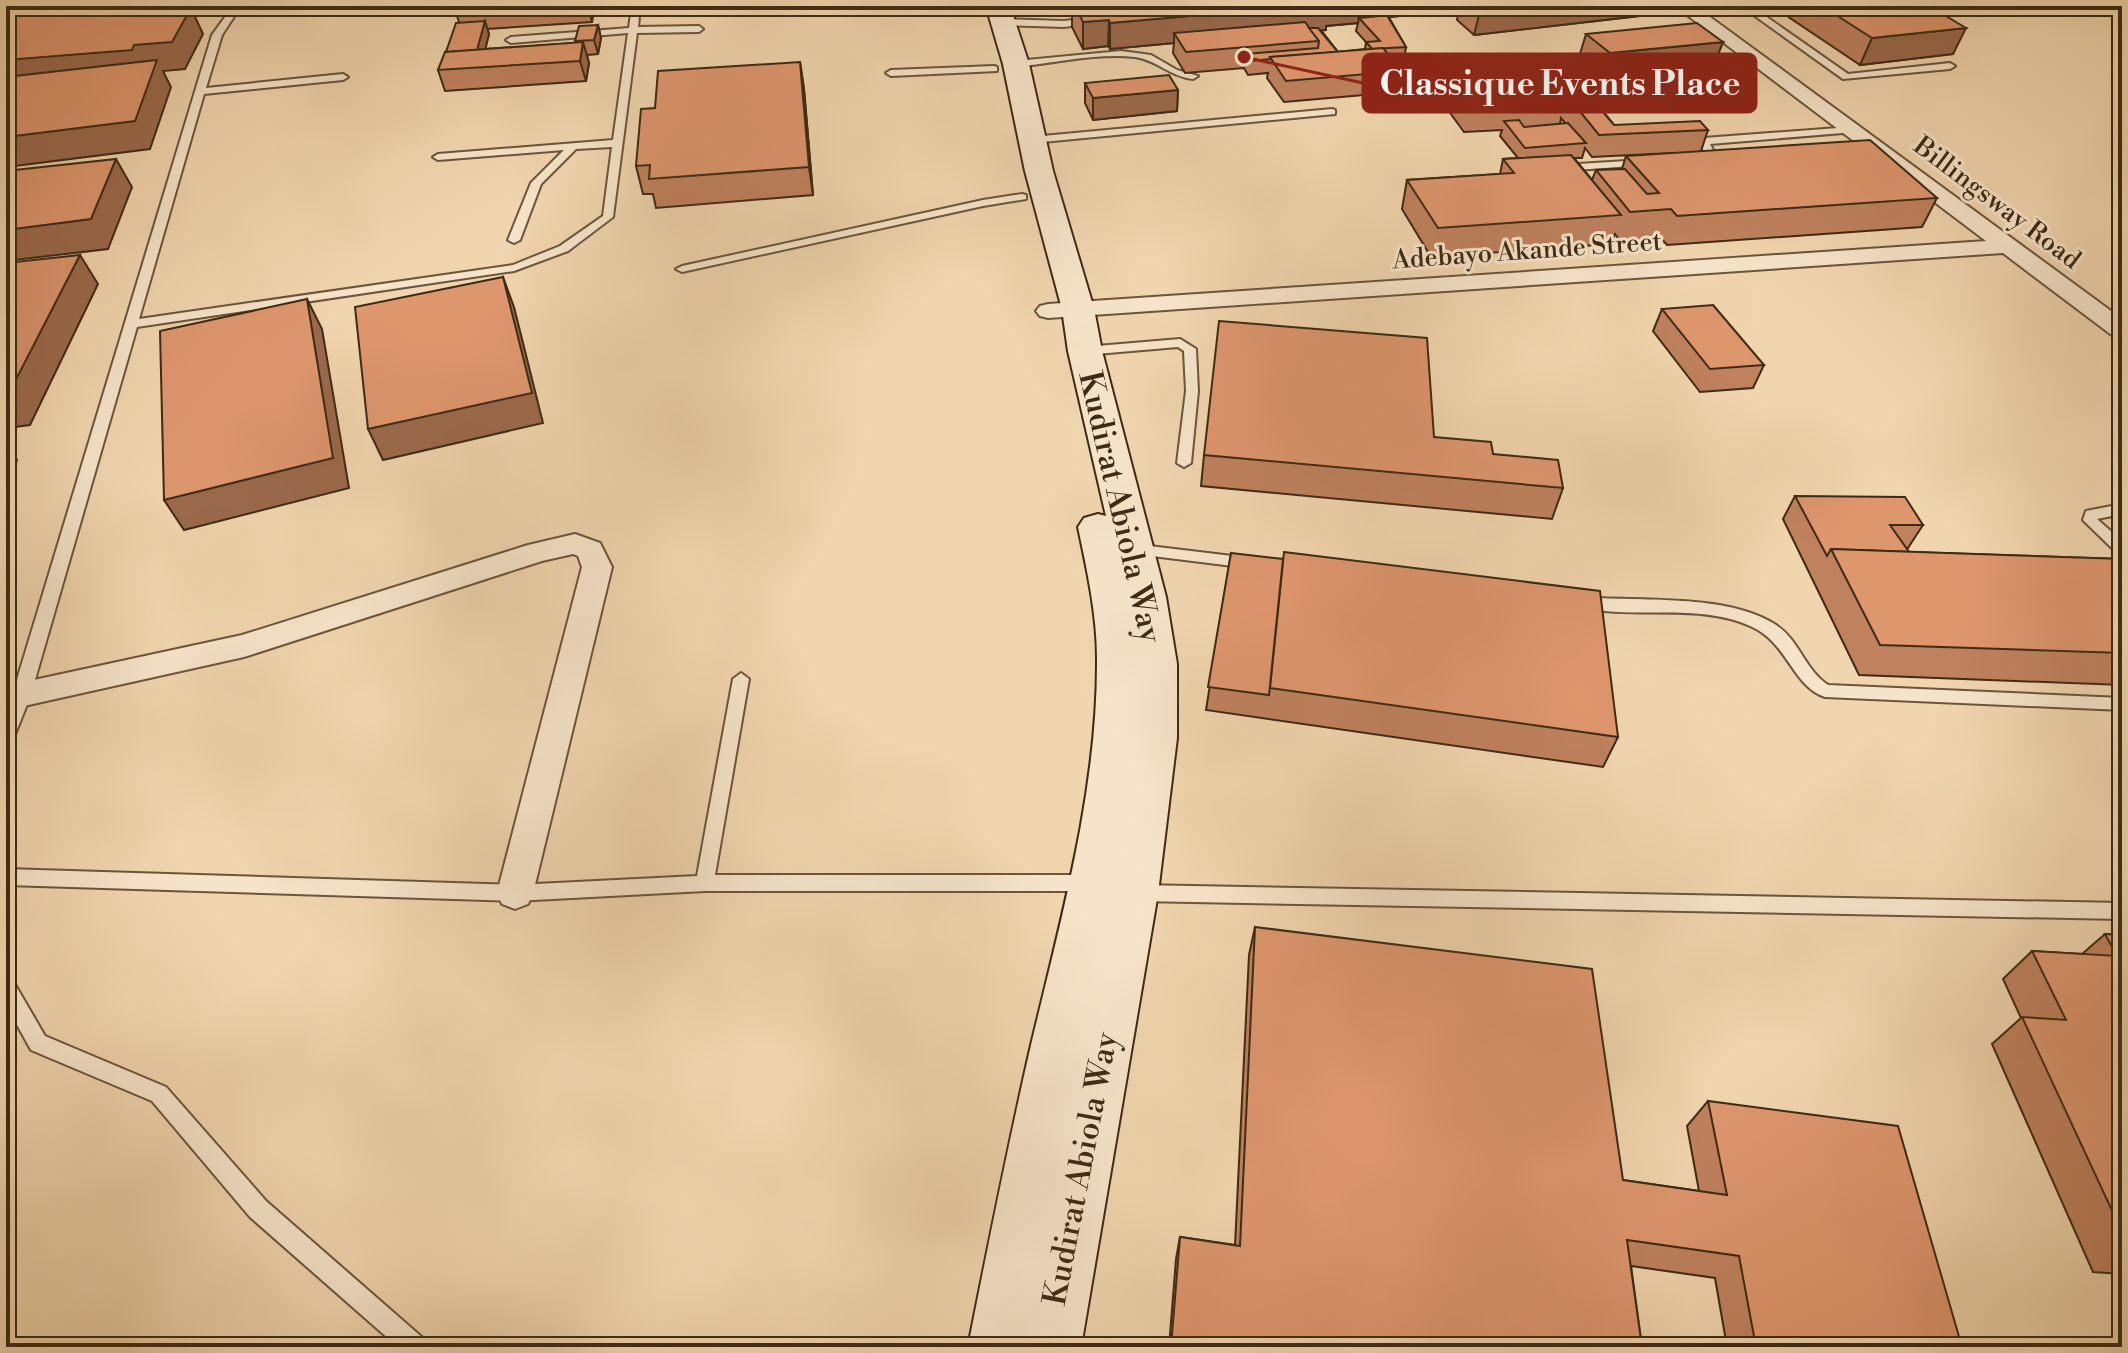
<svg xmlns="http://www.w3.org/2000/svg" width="2128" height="1353" font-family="'Libre Bodoni',serif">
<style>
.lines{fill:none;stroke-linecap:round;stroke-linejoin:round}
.service-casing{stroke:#6b553b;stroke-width:4}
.minor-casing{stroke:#6b553b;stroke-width:4}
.secondary-casing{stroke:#3e2a15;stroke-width:4}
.service{fill:#f6e4ca;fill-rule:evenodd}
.minor{fill:#f6e4ca;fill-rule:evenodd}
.secondary{fill:#f6e4ca;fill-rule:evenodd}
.wall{fill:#bf815e;stroke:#3e2a15;stroke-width:2;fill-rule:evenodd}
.shaded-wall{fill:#9b694c;stroke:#3e2a15;stroke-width:2}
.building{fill:#de966d;stroke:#3e2a15;stroke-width:2}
.labels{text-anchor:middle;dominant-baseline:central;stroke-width:6;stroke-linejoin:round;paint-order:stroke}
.far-street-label{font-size:26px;fill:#3e2a15;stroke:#f6e4ca}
.street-label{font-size:32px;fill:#3e2a15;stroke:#f6e4ca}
.leader{fill:none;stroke:#8f2418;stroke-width:3}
.callout-dot{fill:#8f2418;stroke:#f6e4ca;stroke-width:3}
.callout{fill:#8f2418;stroke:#8f2418;stroke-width:3}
.callout-label{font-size:34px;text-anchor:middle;font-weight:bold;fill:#fff}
</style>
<rect width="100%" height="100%" fill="#f1d5ae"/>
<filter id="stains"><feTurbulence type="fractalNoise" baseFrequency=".0025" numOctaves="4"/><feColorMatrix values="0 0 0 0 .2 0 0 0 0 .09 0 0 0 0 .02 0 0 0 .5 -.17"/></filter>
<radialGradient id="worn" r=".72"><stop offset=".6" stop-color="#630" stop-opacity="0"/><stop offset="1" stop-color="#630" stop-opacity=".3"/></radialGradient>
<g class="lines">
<defs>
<g id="service">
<path d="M233,6H241L222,35L206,88L343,74L348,77L343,80L204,94L139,319L513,265L560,246L603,216L612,147L576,149L541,184L520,240L514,243L508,240L531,183L564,150L438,160L433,157L438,154L613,140L628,33L511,43L506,40L511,37L629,28L632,6H640L638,27L699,26L703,29L699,32L637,33L613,217L568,251L514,271L137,327L30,697L12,742L6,743V716L212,35Z"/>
<path d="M1741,6H1751L1848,74L1950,63L1955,66L1950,69L1843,79Z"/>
<path d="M1091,18L1094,19V23L1064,27L1004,25L1000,22L1004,19L1064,21Z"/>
<path d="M1121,51L1151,55L1177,70L1198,76L1193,79C1171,77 1157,60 1135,57C1096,53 1055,63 1016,67L1011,64L1016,61Z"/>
<path d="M994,66L997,67V71L891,76L886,73L891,70Z"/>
<path d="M1332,109L1335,110V114L1032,143L1027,140L1032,137Z"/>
<path d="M1851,127L1856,130L1855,132L1710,144L1717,158L1716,160L1701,163L1696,160L1706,156L1699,141L1704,138Z"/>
<path d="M1642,160L1646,161V165L1562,171L1557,168L1562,165Z"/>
<path d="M1022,194L1026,195V199L983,206L682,272L676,269L682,266L983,200Z"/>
<path d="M1180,339L1196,349L1198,391L1191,463L1184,467L1177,463L1186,391L1184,351L1178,347L1085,355L1079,351L1085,347Z"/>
<path d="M2122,373V381L2115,380V374Z"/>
<path d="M2122,504V514L2097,519L2122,541V554L2117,553L2083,520L2086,511Z"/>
<path d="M1133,544L1249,558L1256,563L1249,568L1128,553L1126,549Z"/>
<path d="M1582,597C1639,602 1727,593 1776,625C1799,640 1805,670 1828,685L2122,698V710L1825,697C1792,686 1788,642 1750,626C1696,602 1632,621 1577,606L1574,602L1577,598Z"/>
<path d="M741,673L749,679L715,875H1088L1094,878L1097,883L1094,888L1088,891H705L515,901L6,885V869L515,885L697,876L733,679Z"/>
<path d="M1138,885L2122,903V919L1138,901L1132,899L1129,893L1132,887Z"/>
<path d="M6,978L13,981L45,1036L166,1087L266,1201L424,1339L428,1347H398L250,1217L152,1101L31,1050L6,1005Z"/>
</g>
<g id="minor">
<path d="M1675,6H1695L2122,319V338L2113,336L2003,253L1048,318L1040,316L1036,311L1040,306L1048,304L1986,241Z"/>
<path d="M575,534L600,543L612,567L533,893L528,904L515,909L502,904L497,893L582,567L578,556L573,554L542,561L244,657L6,710V686L242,635L528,545Z"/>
</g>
<path id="secondary" d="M986,6H1010L1029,64L1053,171L1094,309L1102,351L1166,597L1177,664V738L1158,893L1081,1347H968C988,1246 1008,1145 1031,1045C1061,919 1098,789 1097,658C1097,615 1087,570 1078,527L1084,518L1098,514L1106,516L1068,351L1062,309L1025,171L1003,64Z"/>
</defs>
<!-- service casing -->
<use href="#service" class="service-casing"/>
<!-- minor casing -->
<use href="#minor" class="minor-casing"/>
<!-- secondary casing -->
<use href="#secondary" class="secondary-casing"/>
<!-- service -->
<use href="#service" class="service"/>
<!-- minor -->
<use href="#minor" class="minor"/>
<!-- secondary -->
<use href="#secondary" class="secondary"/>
</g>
<!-- wall -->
<g class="wall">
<path d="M456,6H594L592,22L487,29L489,34L485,49L576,43L575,41L598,25L601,38L598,54L587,55L589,63L586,81L445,91L438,70L459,22L455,10Z"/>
<path d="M1072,6H1642L1639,16L1474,35L1457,20L1459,10L1389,17L1387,14L1406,47L1404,61L1394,62L1402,71L1398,92L1284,102L1267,78L1268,73L1248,75L1244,68L1185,73L1173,53L1174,43L1110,49L1108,46L1083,49L1072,27ZM1358,23L1356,31L1366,42L1365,49L1338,52L1321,30H1326V26Z"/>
<path d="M1772,6H1929L1953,54L1860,65Z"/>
<path d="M1586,34L1723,42L1715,62L1655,69L1666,81L1659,101L1597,104L1614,125L1708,130L1701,151L1937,198L1922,227L1667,245L1661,238L1620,241L1615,234L1611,244L1431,257L1402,209L1407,180L1500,174L1503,159L1518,158L1500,136L1502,130L1464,132L1440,99L1444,78L1544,81L1547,71L1597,69L1580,54ZM1561,118L1566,124H1560ZM1585,148L1592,157L1672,153L1626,156L1622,169L1596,170L1592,180L1574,158H1582Z"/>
<path d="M800,62L804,89L813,195L656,208L653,194H643L636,166L655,108Z"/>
<path d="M1085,83L1178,90L1177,111L1093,120L1085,103Z"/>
<path d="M1662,309L1764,365L1753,388L1700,392L1653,331Z"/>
<path d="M1434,437L1493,454L1563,488L1552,519L1201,486L1204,455Z"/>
<path d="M1795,496L1923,525L1908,548H1906L1909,552L2122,559V685L1859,675L1783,519Z"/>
<path d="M1231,553L1618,737L1603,767L1206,710Z"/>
<path d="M1255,927L1623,1180L1699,1191L1687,1126L1708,1101L1962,1347H1727L1715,1278L1631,1266L1642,1347H1169L1176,1259L1180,1237L1235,1245L1249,955Z"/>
<path d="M2105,934L2122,935V1274L2093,1272L1992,1044L2021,1018L2003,979L2032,951L2082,954Z"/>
</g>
<!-- shaded-wall -->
<g class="shaded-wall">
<path d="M159,6H183L184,10L156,11Z"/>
<path d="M588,6H594L592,22Z"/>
<path d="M1303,6H1381L1379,21V16L1375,13L1374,22L1359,18L1358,23L1326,26V30L1306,32L1174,33V43L1110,49V23Z"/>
<path d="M1391,6H1460L1459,10L1389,17Z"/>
<path d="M1558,6H1642L1639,16L1474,35L1479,15Z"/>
<path d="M191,8L203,34L185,69L163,71L171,87L150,149L6,167V60L134,45Z"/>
<path d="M1109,20L1108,46L1083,49V22Z"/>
<path d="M485,21L489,34L481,66L476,52Z"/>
<path d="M598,25L601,38L598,54L594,40Z"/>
<path d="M1966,28L1953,54L1860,65L1872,38Z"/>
<path d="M583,42L589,63L586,81L580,61Z"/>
<path d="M1723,42L1715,62L1603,74L1610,53Z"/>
<path d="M800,62L804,89L813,195L809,167Z"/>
<path d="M1178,90L1177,111L1093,120V98Z"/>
<path d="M116,159L132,187L108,249L6,261V230Z"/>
<path d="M80,255L98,284L30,425L6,428V395Z"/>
<path d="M503,277L514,307L543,423L383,460L368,429Z"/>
<path d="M307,299L322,329L349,488L184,530L164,500Z"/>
<path d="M6,445L17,460L6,496Z"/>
</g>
<!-- building -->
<g class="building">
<path d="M6,6H159L156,11L191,8L172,42L134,45L132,50L6,60Z"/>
<path d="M456,6H522L455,10Z"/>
<path d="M1075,6H1303L1110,23L1109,20L1083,22Z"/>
<path d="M1468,6H1558L1479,15Z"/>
<path d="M1822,6H1929L1966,28L1872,38Z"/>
<path d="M1385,12L1406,47L1372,49L1366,42L1380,41L1359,18L1379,16L1375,13Z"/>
<path d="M485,21L477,50L446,52L456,23Z"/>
<path d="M1305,22L1319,41L1186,52L1174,33Z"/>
<path d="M1697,23L1723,42L1610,53L1586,34Z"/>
<path d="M598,25L594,40L575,41L579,26Z"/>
<path d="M1309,28H1318L1338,52L1270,57L1271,59L1250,61L1245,54L1318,48L1319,41Z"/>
<path d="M583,42L580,61L438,70L445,52Z"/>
<path d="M1383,48L1402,71L1286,81L1270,57Z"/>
<path d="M157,60L135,121L6,137V77Z"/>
<path d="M800,62L809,167L649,179L650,165L636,166L641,109L655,108L658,71Z"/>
<path d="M1652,66L1666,81L1580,85L1614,125L1700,121L1708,130L1599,135L1547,71Z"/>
<path d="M1169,75L1178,90L1093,98L1085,83Z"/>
<path d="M1519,120L1524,127L1568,123L1586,143L1525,148L1504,121Z"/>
<path d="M1870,140L1937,198L1677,216L1671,209L1630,212L1596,170L1625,169L1647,194L1659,193L1626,156Z"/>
<path d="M1571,155L1621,215L1438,228L1407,180L1514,173L1503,159Z"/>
<path d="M116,159L91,219L6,230V171Z"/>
<path d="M80,255L8,395H6V263Z"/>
<path d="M503,277L532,393L368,429L355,307Z"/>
<path d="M307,299L333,458L164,500L160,331Z"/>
<path d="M1713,305L1764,365L1710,369L1662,309Z"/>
<path d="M1219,321L1427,338L1434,437L1491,442L1493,454L1558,460L1563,488L1204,455Z"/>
<path d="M1795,496L1905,497L1923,525H1890L1909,552L1831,549L1827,556Z"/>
<path d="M1831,549L2122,559V653L1880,645Z"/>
<path d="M1284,552L1600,591L1618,737L1270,688Z"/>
<path d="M1231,553L1283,559L1269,695L1208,687Z"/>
<path d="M1255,927L1592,969L1623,1180L1727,1195L1708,1101L1898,1126L1962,1347H1756L1739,1256L1627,1240L1642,1347H1171L1180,1237L1240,1246Z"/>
<path d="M2105,934L2122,935V1232L2022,1017L2066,1020L2032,951L2117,956Z"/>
</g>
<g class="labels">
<!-- far-street labels -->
<g class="far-street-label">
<text transform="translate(1997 203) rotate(37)">Billingsway Road</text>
<text transform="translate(1527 251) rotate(-4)">Adebayo Akande Street</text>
</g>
<!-- street labels -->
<g class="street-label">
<text transform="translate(1120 507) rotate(77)">Kudirat Abiola Way</text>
<text transform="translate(1081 1169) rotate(-79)">Kudirat Abiola Way</text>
</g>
</g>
<!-- callouts -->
<path class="leader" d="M1244 57L1363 83"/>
<circle class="callout-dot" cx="1244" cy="57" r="8"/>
<rect class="callout" x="1363" y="54" width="393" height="58" rx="8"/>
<g class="callout-label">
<text x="1560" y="95">Classique Events Place</text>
</g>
<!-- margin -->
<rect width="2128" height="1353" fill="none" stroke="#f1d5ae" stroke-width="32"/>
<rect x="8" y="8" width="2112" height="1337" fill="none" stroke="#3e2a15" stroke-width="4"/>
<rect x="16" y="16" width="2096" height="1321" fill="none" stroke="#3e2a15" stroke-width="2"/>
<rect width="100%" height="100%" filter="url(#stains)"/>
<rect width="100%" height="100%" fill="url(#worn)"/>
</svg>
